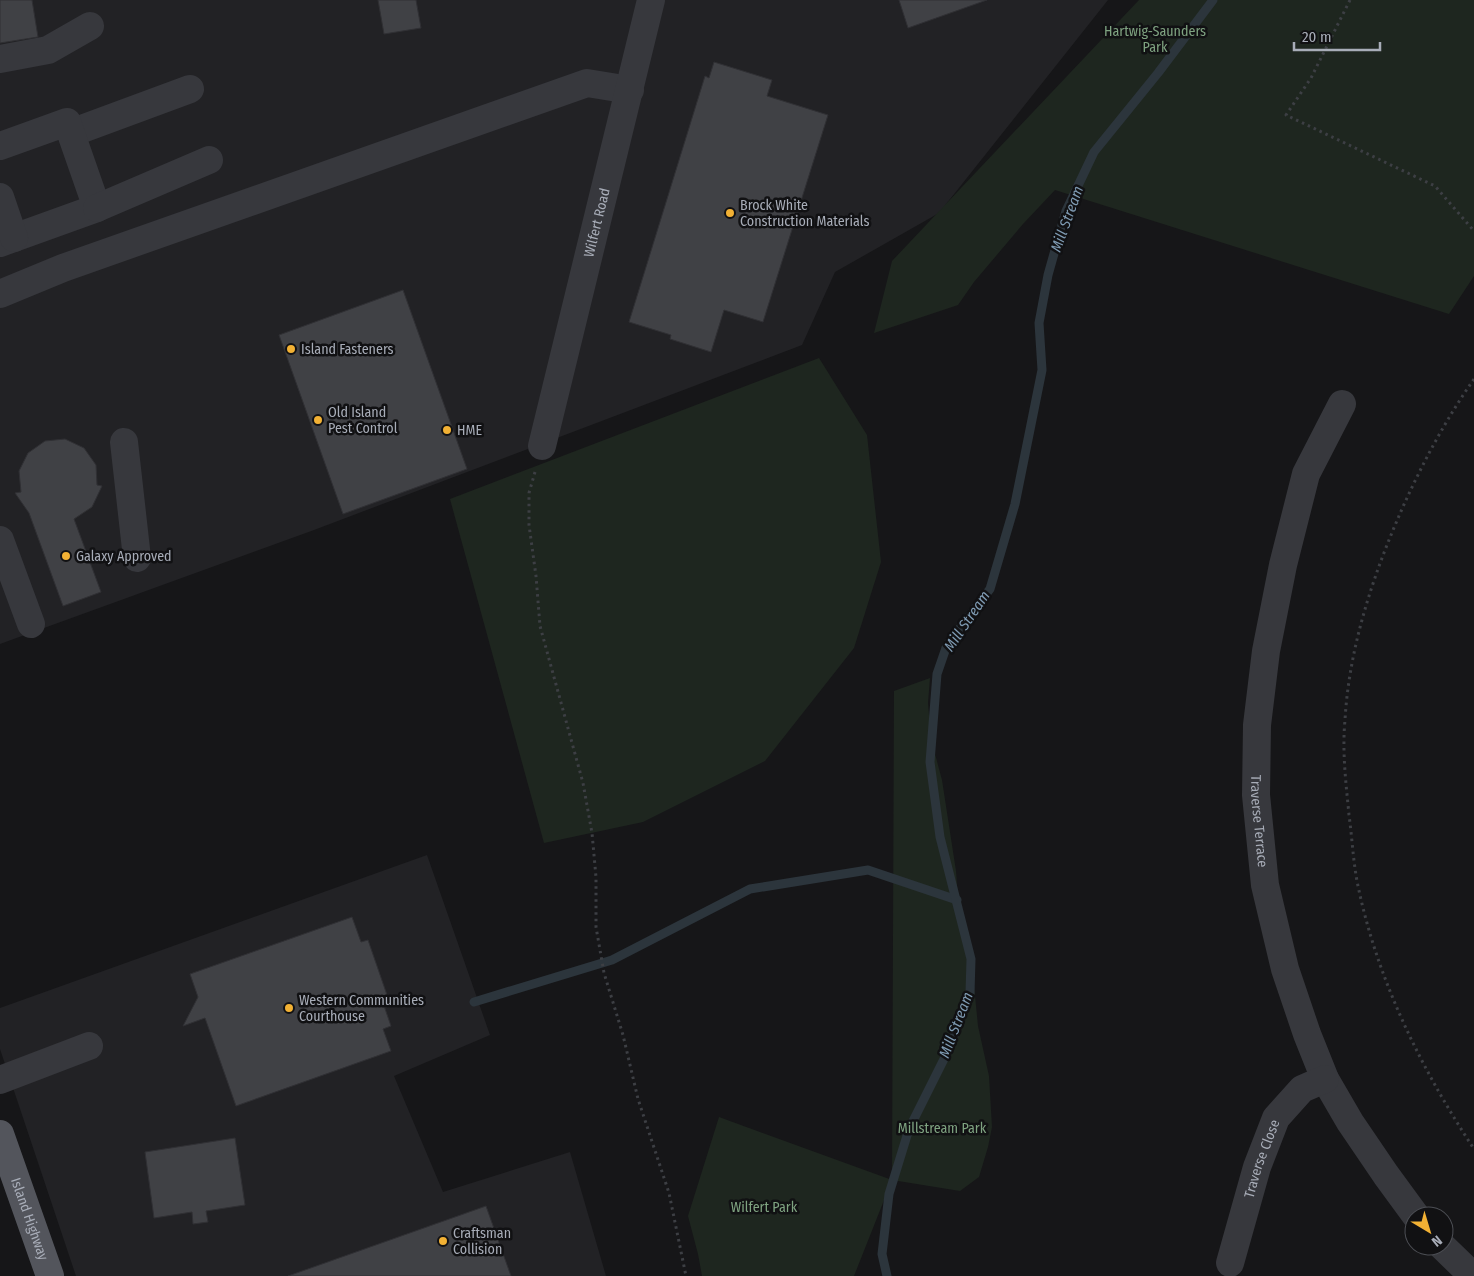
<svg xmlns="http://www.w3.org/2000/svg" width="1474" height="1276" font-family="'Fira Sans Condensed',sans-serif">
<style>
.built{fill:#222225}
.green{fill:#1e261f}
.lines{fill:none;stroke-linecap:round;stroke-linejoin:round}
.stream{stroke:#2c353c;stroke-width:9}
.building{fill:#404145;stroke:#303034}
.path{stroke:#3d3f44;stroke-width:3;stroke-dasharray:2.5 4;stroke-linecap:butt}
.minor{stroke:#37383d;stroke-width:28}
.major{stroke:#53555c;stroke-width:28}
.poi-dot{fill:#f2b134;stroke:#111113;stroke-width:2}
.labels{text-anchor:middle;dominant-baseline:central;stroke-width:5;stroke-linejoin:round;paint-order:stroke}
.park-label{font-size:14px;fill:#7fa381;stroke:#111113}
.poi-label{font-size:14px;fill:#a8adb8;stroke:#111113;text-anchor:start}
.street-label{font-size:14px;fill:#a8adb8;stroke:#111113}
.water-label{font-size:15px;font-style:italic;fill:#7f9bb3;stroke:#111113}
</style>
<rect width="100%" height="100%" fill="#161618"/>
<!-- built -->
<g class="built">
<path d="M0,0H1108L939,213L835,272L802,345L314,530L0,644Z"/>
<path d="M427,855L490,1035L394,1076L443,1192L570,1152L606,1276H76L0,1049V1008Z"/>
</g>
<!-- green -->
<g class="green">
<path d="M1139,0H1474V276L1449,314L1055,190L1023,224L974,282L958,305L874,333L892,261Z"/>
<path d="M819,358L867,435L881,562L854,648L765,761L643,822L544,843L450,499Z"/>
<path d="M930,678L928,703L931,739L942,780L956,871L959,910L973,975L978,1026L989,1076L992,1127L988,1147L979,1177L960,1191L892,1180L854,1276H702L698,1254L688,1216L719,1117L892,1180L894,691Z"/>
</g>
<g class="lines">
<!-- stream -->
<g class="stream">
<path d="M474,1002L612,960L750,889L868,870L957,900"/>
<path d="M887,1276L882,1254L889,1194L909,1129L949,1049L970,993L971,959L940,837L930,762L937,674L947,645L990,589L1015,504L1042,370L1039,323L1048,275L1066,211L1094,152L1158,73L1213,0"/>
</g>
</g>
<!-- building -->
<g class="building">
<path d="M0,0H32L38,37L0,43Z"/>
<path d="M378,0H416L421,28L384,34Z"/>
<path d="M899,0H987L908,28Z"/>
<path d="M714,62L772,80L767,96L828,115L763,322L724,310L711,352L670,339L671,335L629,322L705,76L709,78Z"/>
<path d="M403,290L467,469L343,514L279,335Z"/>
<path d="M65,439L84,448L96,465L97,485L102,486L92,507L74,519L101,592L63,606L29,513L15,493L21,492L19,471L28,453L45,441Z"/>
<path d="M352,917L361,942L368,940L387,995L381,997L391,1026L383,1029L391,1051L236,1106L205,1018L183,1026L198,997L190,974Z"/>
<path d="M235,1138L245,1205L206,1211L208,1222L193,1224L192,1212L154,1218L145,1152Z"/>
<path d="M486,1206L511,1276H288Z"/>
</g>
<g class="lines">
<!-- path -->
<g class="path">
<path d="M1350,0L1311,78L1286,115L1435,186L1474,231"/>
<path d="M1474,379C1446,419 1422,464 1402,509C1373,575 1349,648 1345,720C1342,752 1346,783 1349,815C1352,837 1353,859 1357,881C1376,977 1420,1067 1474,1149"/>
<path d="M535,472L529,493V525L536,576L540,626L583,783L592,833L596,877V927L604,973L623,1035L638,1099L669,1193L686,1276"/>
</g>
<!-- minor -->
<g class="minor">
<path d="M0,59L48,50L90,26"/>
<path d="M71,133L190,89"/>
<path d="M0,146L67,122L97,208L0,243"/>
<path d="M0,197L14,238"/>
<path d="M97,208L209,160"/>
<path d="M0,294L63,268L587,83L630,90"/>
<path id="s1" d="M1342,404L1306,474L1283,565L1266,651L1257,725L1256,795L1265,885L1285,969L1307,1034L1325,1079L1350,1122L1386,1175L1416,1216"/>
<path d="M124,442L137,558"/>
<path id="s2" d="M542,446L651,0"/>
<path d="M0,540L31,624"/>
<path d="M0,1080L89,1046"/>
<path d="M1442,1246L1473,1276"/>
<path id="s3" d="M1230,1263L1257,1167L1276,1118L1302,1089L1325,1079"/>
</g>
<!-- major -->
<path class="major" id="s4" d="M0,1134L50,1276"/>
</g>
<!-- markers -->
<g class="poi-dot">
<circle cx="730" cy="213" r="5"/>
<circle cx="291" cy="349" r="5"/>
<circle cx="318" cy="420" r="5"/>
<circle cx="447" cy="430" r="5"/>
<circle cx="66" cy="556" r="5"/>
<circle cx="289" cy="1008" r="5"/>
<circle cx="443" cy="1241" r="5"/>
</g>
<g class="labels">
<!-- park labels -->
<g class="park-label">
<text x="1155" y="31">Hartwig-Saunders<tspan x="1155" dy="16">Park</tspan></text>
<text x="942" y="1128">Millstream Park</text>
<text x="764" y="1207">Wilfert Park</text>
</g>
<!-- poi labels -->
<g class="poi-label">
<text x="740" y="205">Brock White<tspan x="740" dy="16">Construction Materials</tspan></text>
<text x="301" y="349">Island Fasteners</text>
<text x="328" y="412">Old Island<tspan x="328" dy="16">Pest Control</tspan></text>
<text x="457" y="430">HME</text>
<text x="76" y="556">Galaxy Approved</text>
<text x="299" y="1000">Western Communities<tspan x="299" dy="16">Courthouse</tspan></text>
<text x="453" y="1233">Craftsman<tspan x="453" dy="16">Collision</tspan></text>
</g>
<!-- street labels -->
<g class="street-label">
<text stroke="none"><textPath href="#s2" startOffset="230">Wilfert Road</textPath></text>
<text stroke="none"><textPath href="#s1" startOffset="431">Traverse Terrace</textPath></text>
<text stroke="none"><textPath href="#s3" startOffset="109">Traverse Close</textPath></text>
<text stroke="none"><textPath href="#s4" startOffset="90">Island Highway</textPath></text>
</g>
<!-- water labels -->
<g class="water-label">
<text transform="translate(1067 219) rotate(-70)">Mill Stream</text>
<text transform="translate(967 621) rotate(-56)">Mill Stream</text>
<text transform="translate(956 1025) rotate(-69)">Mill Stream</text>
</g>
</g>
<!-- north arrow -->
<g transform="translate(1429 1231) rotate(142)"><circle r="24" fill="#111113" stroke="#4d4f55"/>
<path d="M0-4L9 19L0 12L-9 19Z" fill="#f2b134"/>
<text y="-8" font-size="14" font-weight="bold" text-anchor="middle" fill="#a8adb8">N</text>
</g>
<!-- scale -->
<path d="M1294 42v8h86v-8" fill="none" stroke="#a8adb8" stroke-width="2.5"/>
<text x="1302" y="42" font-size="15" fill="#a8adb8" stroke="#111113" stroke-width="4" paint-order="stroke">20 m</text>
</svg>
